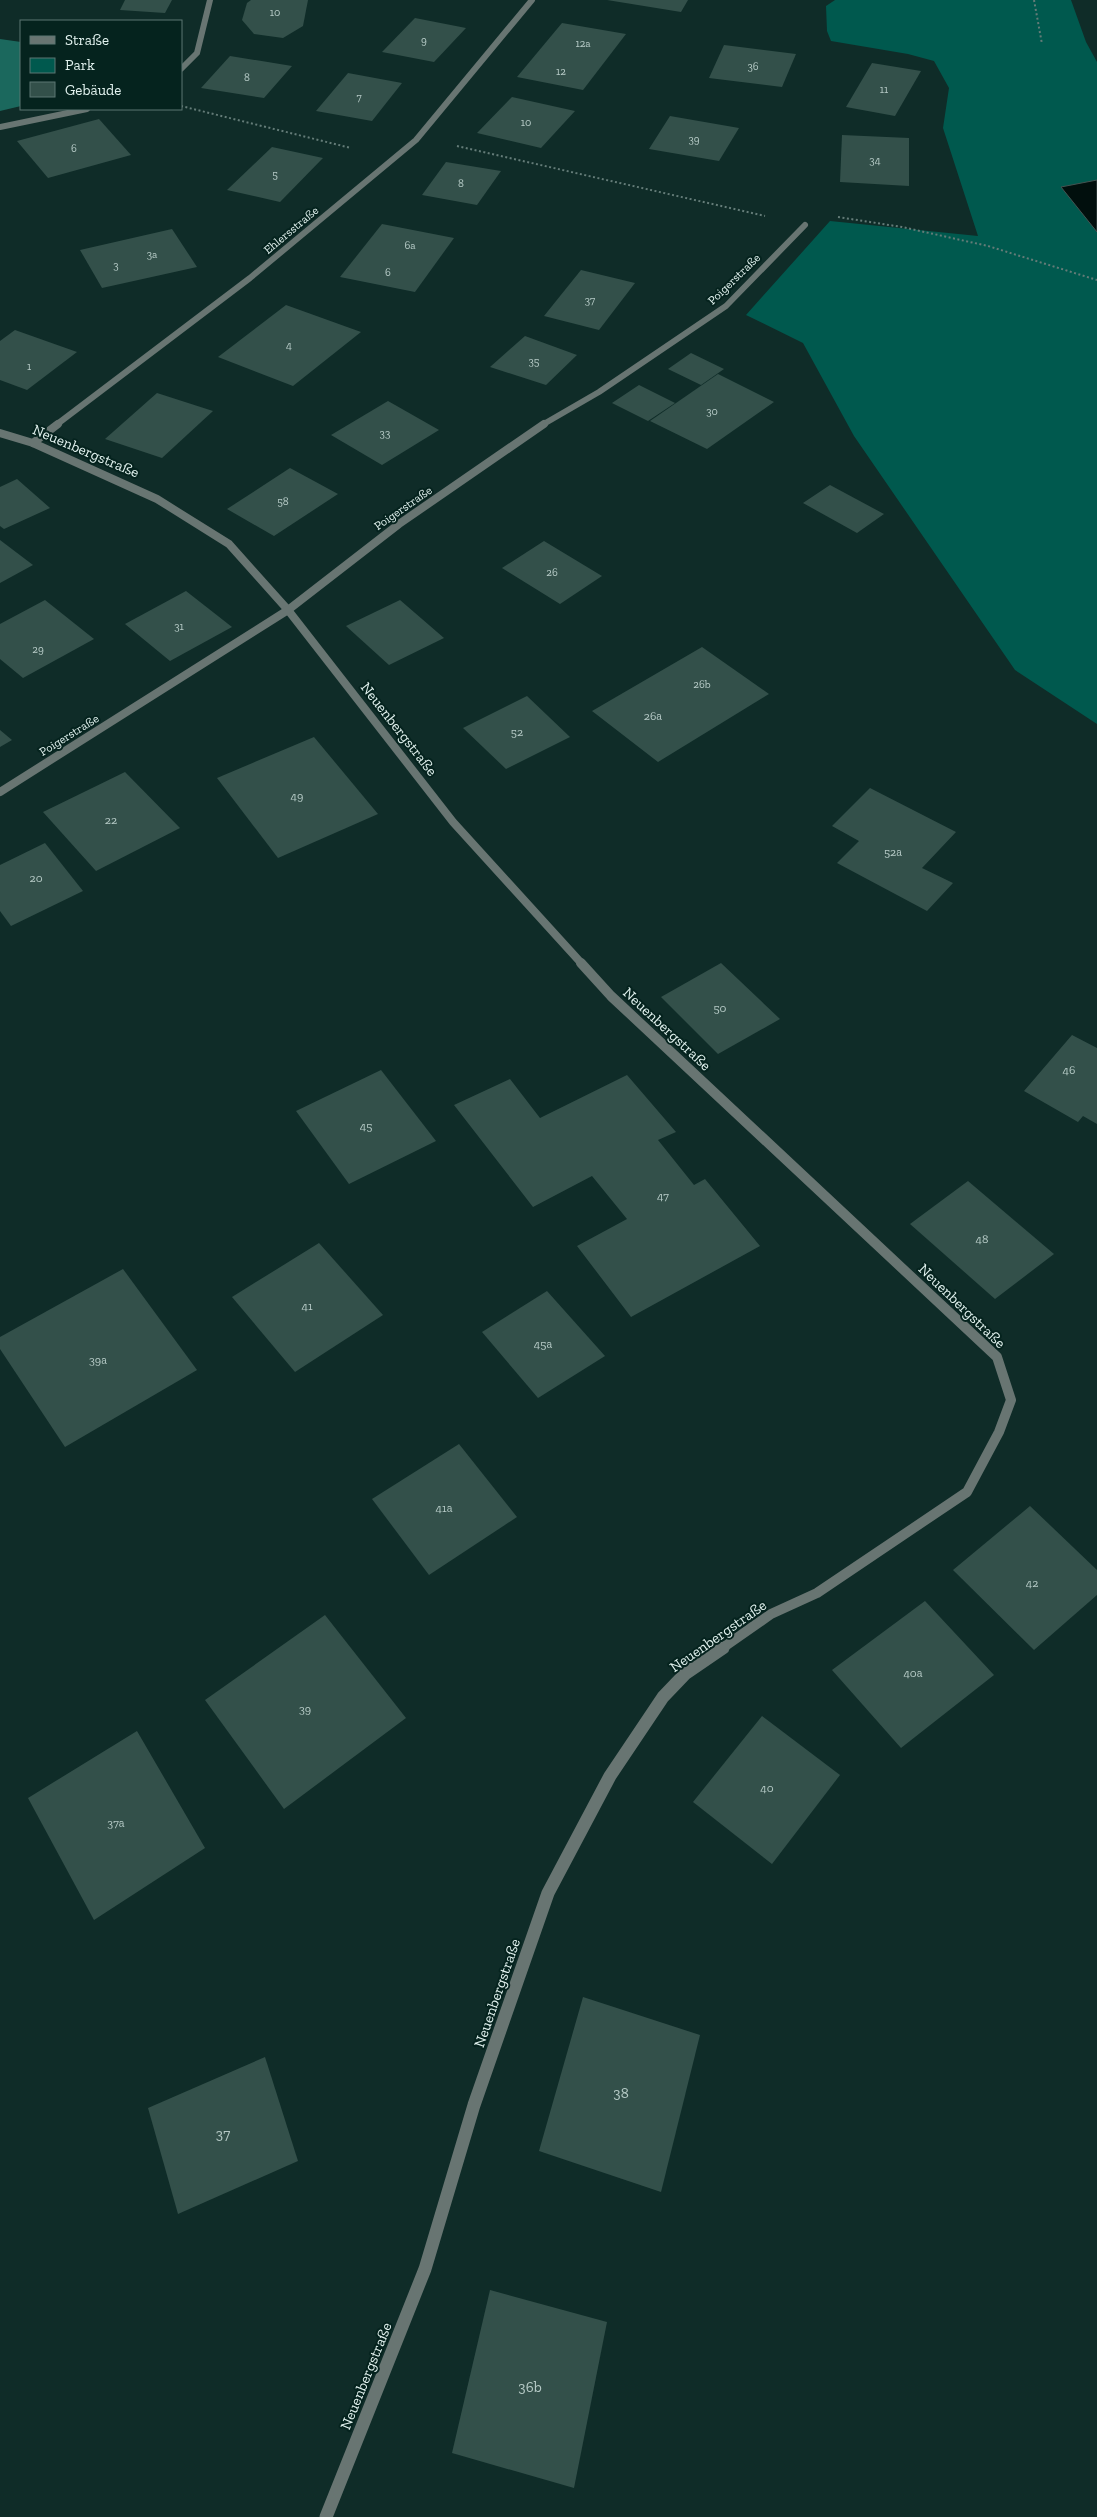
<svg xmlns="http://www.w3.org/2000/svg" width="1097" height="2517" font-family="'Zilla Slab',serif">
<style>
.green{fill:#00594e}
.forest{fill:#1b685d}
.water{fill:#010f0d;stroke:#445351}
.building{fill:#33504a}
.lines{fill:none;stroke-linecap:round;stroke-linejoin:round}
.path{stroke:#647c78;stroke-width:2;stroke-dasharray:2 2.5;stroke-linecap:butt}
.minor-far3{stroke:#687572;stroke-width:6}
.minor-far2{stroke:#687572;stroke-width:8}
.minor-far1{stroke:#687572;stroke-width:10}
.minor{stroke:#687572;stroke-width:13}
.labels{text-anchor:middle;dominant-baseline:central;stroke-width:4;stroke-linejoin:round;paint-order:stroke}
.far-number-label{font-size:11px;fill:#b6cac6}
.far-street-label{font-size:12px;fill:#e2f2ef;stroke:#05231e}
.number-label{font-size:12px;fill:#b6cac6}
.street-label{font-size:15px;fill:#e2f2ef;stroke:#05231e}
.near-number-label{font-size:15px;fill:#b6cac6}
</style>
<rect width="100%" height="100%" fill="#0f2c28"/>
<!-- green -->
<path class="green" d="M835,0H1071L1086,42L1097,62V724L1015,670L854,436L803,343L746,315L830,221L978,236L943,128L949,88L934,61L908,54L831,41L827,31L826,6Z"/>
<!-- forest -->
<path class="forest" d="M0,39L21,42V106L0,111Z"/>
<!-- water -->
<path class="water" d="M1097,180V232L1061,187Z"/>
<!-- building -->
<g class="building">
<path d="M125,0H172L165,13L120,10Z"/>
<path d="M251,0H308L303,26L283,38L254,34L242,20L247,3Z"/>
<path d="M607,0H688L681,12Z"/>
<path d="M415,18L466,28L434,62L382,52Z"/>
<path d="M562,23L626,34L583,90L517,77Z"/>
<path d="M724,45L796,54L782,87L709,78Z"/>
<path d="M230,56L292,66L264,98L201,88Z"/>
<path d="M872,63L921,71L895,116L846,107Z"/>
<path d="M348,73L402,83L372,121L316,111Z"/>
<path d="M512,97L575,111L541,148L477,133Z"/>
<path d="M670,116L739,128L719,161L649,149Z"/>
<path d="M99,119L131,155L48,178L17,141Z"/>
<path d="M842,135L909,138V186L840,182Z"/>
<path d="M272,147L323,158L280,202L227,190Z"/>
<path d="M446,162L501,171L477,205L422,195Z"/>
<path d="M382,224L454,238L415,292L340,277Z"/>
<path d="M172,229L197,267L102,288L80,250Z"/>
<path d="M581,270L635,283L599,330L544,316Z"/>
<path d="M286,305L361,332L293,386L218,357Z"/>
<path d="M15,330L77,352L27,390L0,380V341Z"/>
<path d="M525,336L577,355L546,385L490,367Z"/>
<path d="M691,353L724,369L701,385L668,369Z"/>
<path d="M718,374L774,402L707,449L650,421Z"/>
<path d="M639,385L675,403L648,421L612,403Z"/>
<path d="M157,393L213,411L162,458L105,439Z"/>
<path d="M388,401L439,430L382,465L331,435Z"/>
<path d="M290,468L338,494L274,536L227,509Z"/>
<path d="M17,479L50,508L4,529L0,526V487Z"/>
<path d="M830,485L884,514L857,533L803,503Z"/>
<path d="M0,540L33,565L0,583Z"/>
<path d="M544,541L602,576L560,604L502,568Z"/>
<path d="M186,591L232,627L170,661L125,624Z"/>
<path d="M45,600L94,639L23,678L0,659V624Z"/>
<path d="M400,600L444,638L389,665L346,626Z"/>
<path d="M702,647L769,694L658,762L592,711Z"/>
<path d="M527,696L570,737L506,769L463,728Z"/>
<path d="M0,730L12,740L0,747Z"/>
<path d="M314,737L378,814L278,858L217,778Z"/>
<path d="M125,772L180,828L96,871L43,812Z"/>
<path d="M870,788L956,832L922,868L953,883L927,911L837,863L859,841L832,826Z"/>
<path d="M45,843L83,891L11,926L0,911V865Z"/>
<path d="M721,963L780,1019L718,1054L661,997Z"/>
<path d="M1072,1035L1097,1048V1124L1083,1116L1078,1122L1024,1091Z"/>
<path d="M381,1070L436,1141L349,1184L296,1111Z"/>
<path d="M627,1075L676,1132L658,1140L694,1185L705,1179L760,1246L631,1317L577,1246L627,1219L592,1176L533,1207L454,1105L510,1079L540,1118Z"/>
<path d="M968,1181L1054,1254L995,1299L910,1224Z"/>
<path d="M319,1243L383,1315L295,1372L232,1297Z"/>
<path d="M123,1269L197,1370L65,1447L0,1349V1337Z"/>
<path d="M547,1291L605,1356L538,1398L482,1332Z"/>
<path d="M459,1444L517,1517L429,1575L372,1499Z"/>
<path d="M1030,1506L1097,1570V1595L1034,1650L953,1570Z"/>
<path d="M925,1601L994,1675L901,1748L832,1670Z"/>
<path d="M325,1615L406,1718L284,1809L205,1700Z"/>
<path d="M762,1716L840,1775L772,1864L693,1802Z"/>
<path d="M137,1731L205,1848L94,1920L28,1798Z"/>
<path d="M583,1997L700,2035L661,2192L539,2151Z"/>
<path d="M265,2057L298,2161L178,2214L148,2108Z"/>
<path d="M490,2290L607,2322L574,2488L452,2453Z"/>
</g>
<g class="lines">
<!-- path -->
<g class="path">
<path d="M1034,0L1042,44"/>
<path d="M181,106L351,148"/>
<path d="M457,146L765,216"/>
<path d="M838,217L902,227L988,246L1097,280"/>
</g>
<!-- minor-far3 -->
<g class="minor-far3">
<path d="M181,69L197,53L210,0"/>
<path d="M0,127L87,109"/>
<path d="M56,425L250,278L416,140L532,0"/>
<path d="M542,425L599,392L726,306L805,225"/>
</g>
<!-- minor-far2 -->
<g class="minor-far2">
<path d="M0,433L33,443L157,499L229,544L288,610L453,822L583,965"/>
<path d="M33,443L58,424"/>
<path d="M0,792L288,610L399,524L544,424"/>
</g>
<!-- minor-far1 -->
<path class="minor-far1" d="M581,963L611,996L997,1357L1011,1400L999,1432L967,1492L817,1593L771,1614L721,1649"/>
<!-- minor -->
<path class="minor" d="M326,2517L425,2269L474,2105L548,1893L610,1776L663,1697L685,1674L723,1648"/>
</g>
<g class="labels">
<!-- far-number labels -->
<g class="far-number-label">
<text x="275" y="12">10</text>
<text x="424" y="40">9</text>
<text x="583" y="43">12a</text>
<text x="753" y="66">36</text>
<text x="561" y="71">12</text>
<text x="247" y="77">8</text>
<text x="884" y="89">11</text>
<text x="359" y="97">7</text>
<text x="526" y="122">10</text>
<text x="694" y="139">39</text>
<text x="74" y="148">6</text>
<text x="875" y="160">34</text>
<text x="275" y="174">5</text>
<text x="461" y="183">8</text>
<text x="410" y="245">6a</text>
<text x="152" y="254">3a</text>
<text x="116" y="265">3</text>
<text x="388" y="272">6</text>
<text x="590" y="300">37</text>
<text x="289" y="345">4</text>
<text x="534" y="361">35</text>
<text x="29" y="366">1</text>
<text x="712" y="411">30</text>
<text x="385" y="433">33</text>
<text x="283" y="501">58</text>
<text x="552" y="572">26</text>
<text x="179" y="626">31</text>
<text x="38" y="649">29</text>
<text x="702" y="684">26b</text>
</g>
<!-- far-street labels -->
<g class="far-street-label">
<text transform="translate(291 230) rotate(-40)">Ehlersstraße</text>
<text transform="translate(734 279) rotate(-44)">Poigerstraße</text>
<text transform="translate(403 508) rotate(-35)">Poigerstraße</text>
<text transform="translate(69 735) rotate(-32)">Poigerstraße</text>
</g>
<!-- number labels -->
<g class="number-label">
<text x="653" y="716">26a</text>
<text x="517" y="732">52</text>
<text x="297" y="796">49</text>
<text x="111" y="820">22</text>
<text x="893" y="852">52a</text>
<text x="36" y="878">20</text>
<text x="720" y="1008">50</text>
<text x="1069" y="1070">46</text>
<text x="366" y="1126">45</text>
<text x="663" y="1196">47</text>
<text x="982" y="1239">48</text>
<text x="307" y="1306">41</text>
<text x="543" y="1344">45a</text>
<text x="98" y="1360">39a</text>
<text x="444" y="1508">41a</text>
<text x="1032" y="1583">42</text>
<text x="913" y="1673">40a</text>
<text x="305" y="1709">39</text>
<text x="767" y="1788">40</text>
<text x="116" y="1823">37a</text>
</g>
<!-- street labels -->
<g class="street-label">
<text transform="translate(86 451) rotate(23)">Neuenbergstraße</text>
<text transform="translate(399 729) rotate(52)">Neuenbergstraße</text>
<text transform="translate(667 1029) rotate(43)">Neuenbergstraße</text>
<text transform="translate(962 1306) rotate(44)">Neuenbergstraße</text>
<text transform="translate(718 1636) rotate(-35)">Neuenbergstraße</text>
<text transform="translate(497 1993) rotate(-71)">Neuenbergstraße</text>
<text transform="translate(366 2376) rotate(-68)">Neuenbergstraße</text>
</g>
<!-- near-number labels -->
<g class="near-number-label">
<text x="621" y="2093">38</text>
<text x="223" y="2134">37</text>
<text x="530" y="2387">36b</text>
</g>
</g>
<!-- legend -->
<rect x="20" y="20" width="162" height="90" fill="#05231e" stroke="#5d7672"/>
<rect x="30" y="36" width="25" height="8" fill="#687572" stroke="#5d7672"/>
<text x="65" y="45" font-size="15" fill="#e2f2ef">Straße</text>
<rect x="30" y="58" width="25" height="15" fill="#00594e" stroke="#5d7672"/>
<text x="65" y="70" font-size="15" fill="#e2f2ef">Park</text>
<rect x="30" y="82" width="25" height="15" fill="#33504a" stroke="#5d7672"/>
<text x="65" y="95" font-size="15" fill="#e2f2ef">Gebäude</text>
</svg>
